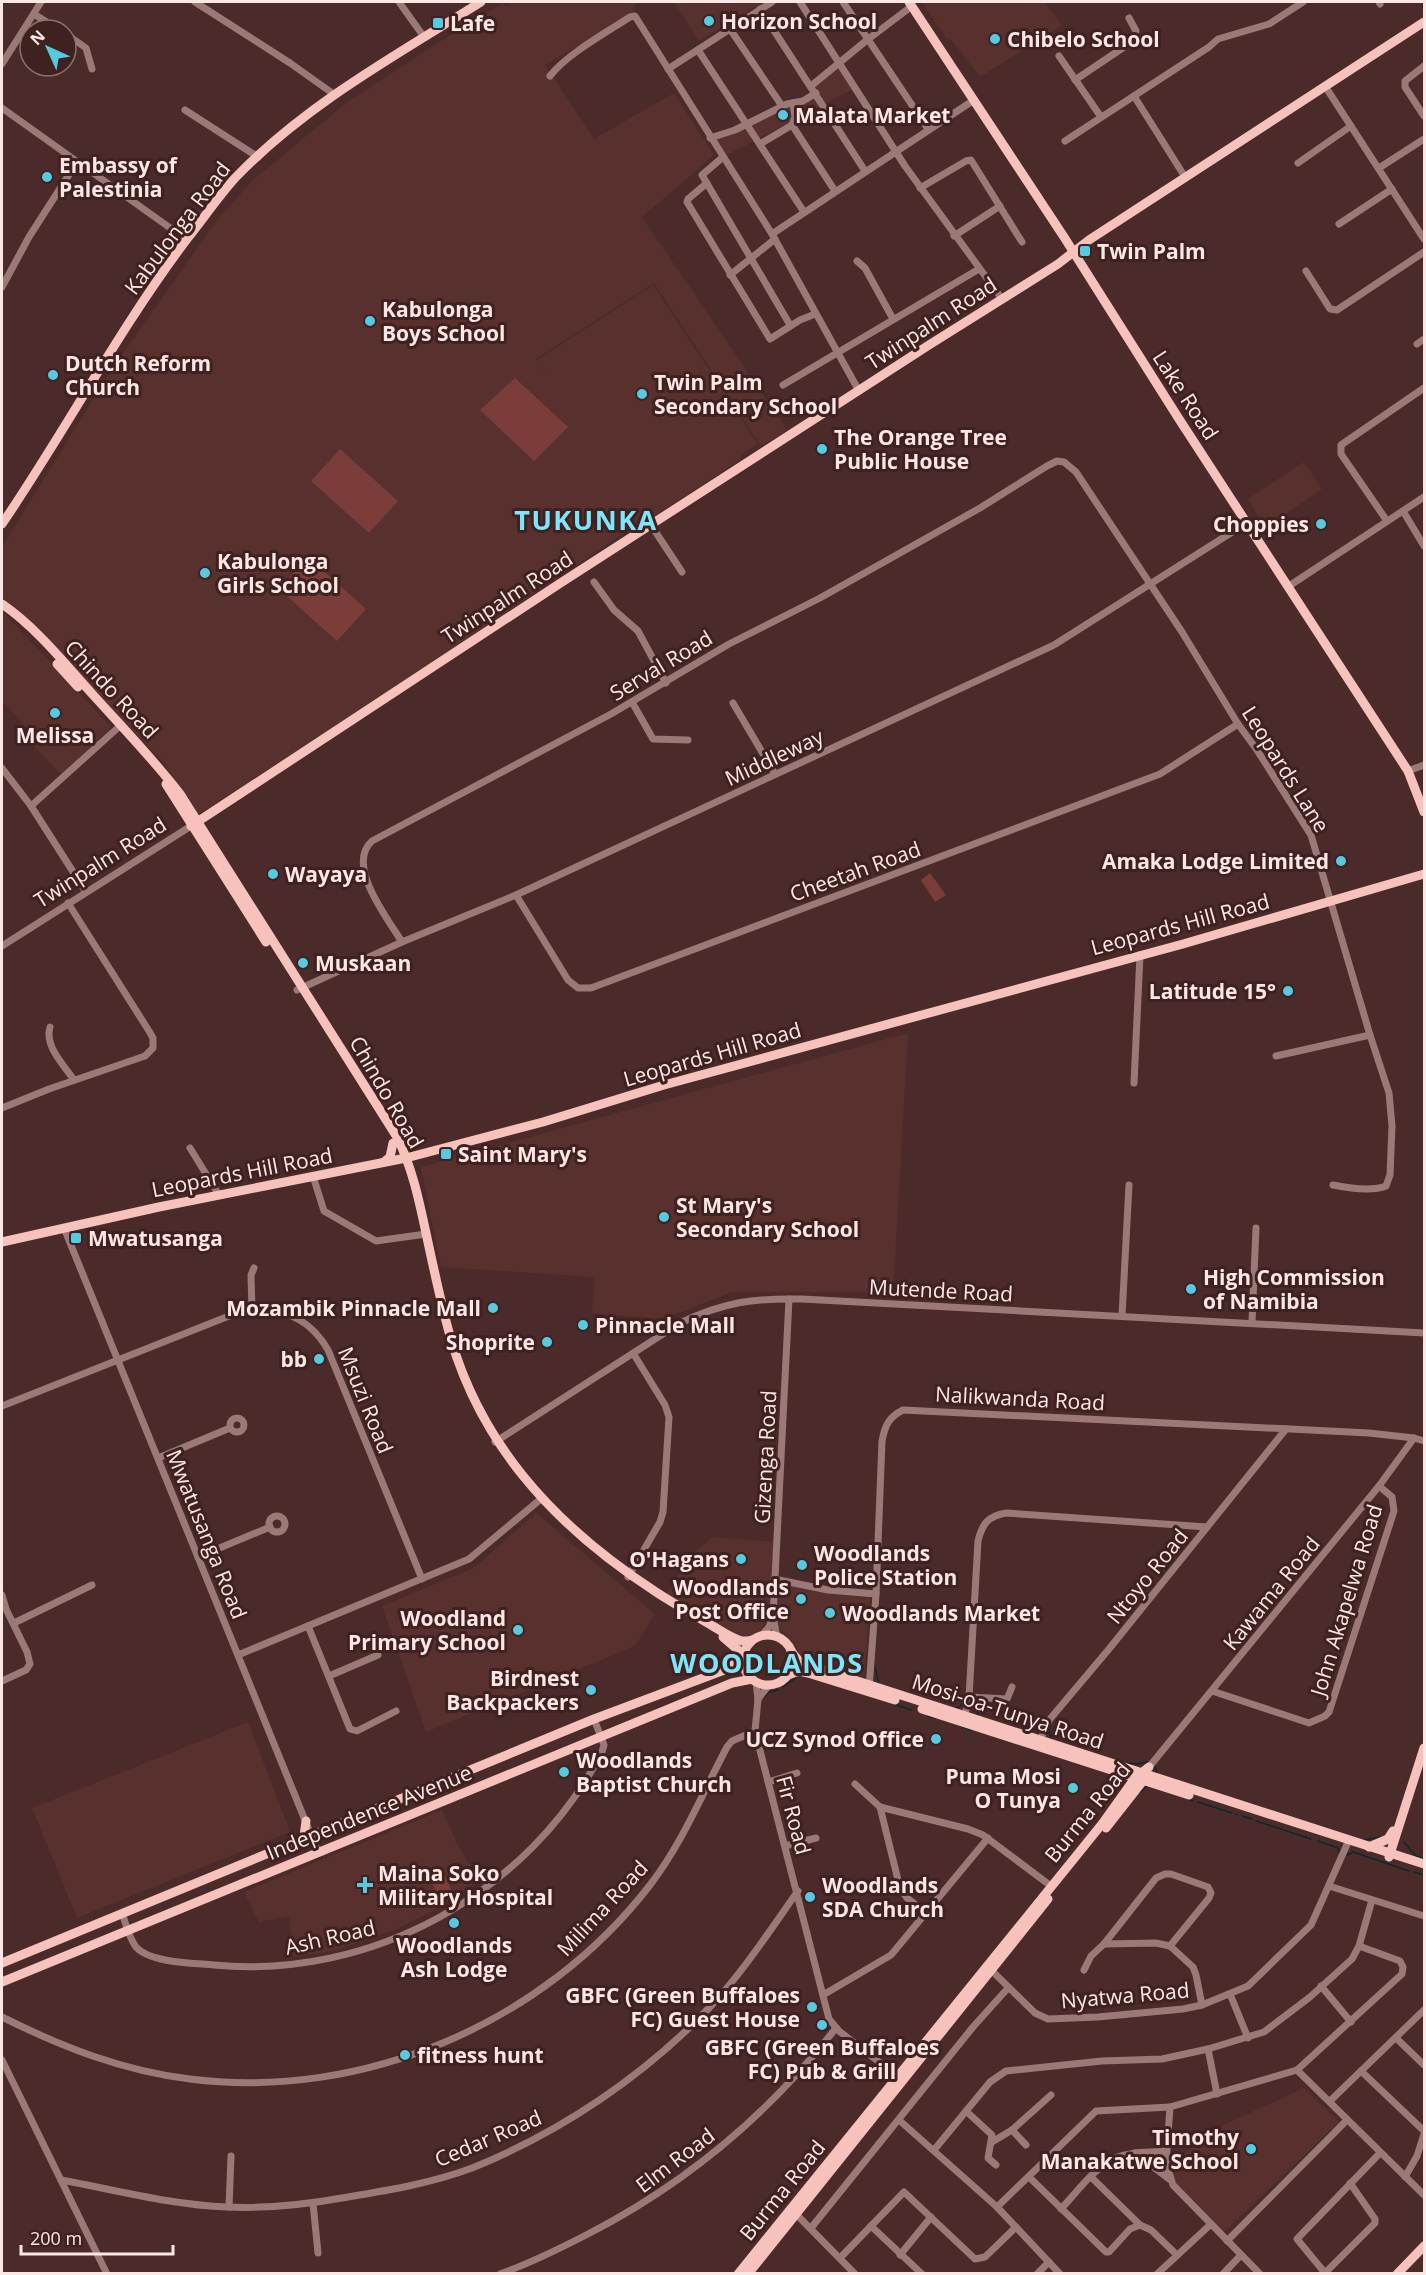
<svg xmlns="http://www.w3.org/2000/svg" width="1426" height="2275" font-family="'Open Sans',sans-serif">
<style>
.built{fill:#58312e}
.green{fill:#7a3d39}
.lines{fill:none;stroke-linecap:round;stroke-linejoin:round}
.stream{stroke:#0a292e;stroke-width:1.5}
.minor{stroke:#9a7976;stroke-width:7}
.major{stroke:#f7c1bc;stroke-width:9}
.poi-dot{fill:#55cae0;stroke:#3f211f;stroke-width:2}
.labels{text-anchor:middle;dominant-baseline:central;stroke-width:6;stroke-linejoin:round;paint-order:stroke}
.poi-label{font-size:21px;font-weight:bold;fill:#fce7e5;stroke:#3f211f;text-anchor:start}
.street-label{font-size:21px;fill:#fce7e5;stroke:#3f211f}
.district-label{font-size:27px;font-weight:bold;letter-spacing:1.5px;fill:#7ee5fa;stroke:#3f211f}
</style>
<rect width="100%" height="100%" fill="#4a2b29"/>
<!-- built -->
<g class="built">
<path d="M514,2H635L633,14L545,65L594,139L674,93L714,155L642,217L787,430L761,446L654,283L536,359L547,377L537,360L653,285L758,444L742,454L740,460L635,529L633,527L374,701L199,814L193,813L165,764L16,608L2,598V547L110,372L217,220L252,181L345,104L436,44L503,3L506,7Z"/>
<path d="M674,2H763L699,41Z"/>
<path d="M922,2H1044L1062,25L980,77L950,38L947,39Z"/>
<path d="M839,63L855,88L723,157L710,138L815,93L811,86Z"/>
<path d="M1304,462L1322,489L1265,528L1248,499Z"/>
<path d="M2,611L111,727L62,775L17,729L23,723L2,701Z"/>
<path d="M908,1033L893,1292H732L663,1319L592,1313L595,1277L441,1267L421,1167Z"/>
<path d="M536,1513L655,1614L635,1646L426,1732L382,1606L474,1568Z"/>
<path d="M713,1537L774,1542L768,1618L758,1634L750,1638L736,1640L665,1597L688,1557Z"/>
<path d="M779,1586L871,1590L864,1677L830,1668L801,1655L788,1636L777,1626L774,1620Z"/>
<path d="M248,1722L290,1832L77,1918L32,1808Z"/>
<path d="M442,1810L459,1848L479,1879L443,1906L394,1930L337,1950L294,1957L289,1916L259,1922L244,1892Z"/>
<path d="M1304,2088L1339,2122L1222,2234L1178,2189L1169,2167L1213,2130Z"/>
</g>
<!-- green -->
<g class="green">
<path d="M515,378L568,427L534,461L480,410Z"/>
<path d="M340,449L398,501L369,533L311,481Z"/>
<path d="M308,557L366,609L337,641L279,589Z"/>
<path d="M930,873L946,895L935,902L921,880Z"/>
<path d="M445,1876L454,1896L440,1901L432,1881Z"/>
</g>
<g class="lines">
<!-- stream -->
<g class="stream">
<path d="M875,1668L879,1684"/>
<path d="M783,1687L797,1677"/>
<path d="M763,1698L769,1692L777,1690"/>
<path d="M894,1704L911,1710"/>
<path d="M975,1705L978,1715"/>
<path d="M955,1708H958L962,1704"/>
<path d="M928,1716L935,1718"/>
<path d="M958,1725L971,1730"/>
<path d="M1049,1731L1051,1739"/>
<path d="M1031,1732L1036,1728"/>
<path d="M1123,1763L1138,1764L1147,1762"/>
<path d="M1155,1767L1157,1774"/>
<path d="M1140,1792L1148,1786"/>
<path d="M1188,1799L1193,1801"/>
<path d="M1198,1802L1232,1813"/>
<path d="M1236,1814L1237,1815"/>
<path d="M1242,1816L1252,1819"/>
<path d="M1256,1821L1311,1839"/>
<path d="M1364,1840L1380,1837"/>
<path d="M1318,1841L1338,1848L1340,1854"/>
<path d="M1404,1842L1416,1856L1424,1859"/>
<path d="M1347,1855L1353,1852L1409,1871"/>
<path d="M1414,1872L1424,1875"/>
</g>
<!-- minor -->
<g class="minor">
<path d="M195,2L290,63L335,95"/>
<path d="M399,2L424,37"/>
<path d="M800,2L905,166L1002,299"/>
<path d="M843,2L928,129"/>
<path d="M1379,2L1380,4"/>
<path d="M760,9L865,171"/>
<path d="M34,14L59,30"/>
<path d="M730,29L782,106"/>
<path d="M66,34L86,48L92,69"/>
<path d="M698,50L804,212"/>
<path d="M1059,56L1101,117"/>
<path d="M2,64L41,2"/>
<path d="M1424,66L1405,81V87L1424,116"/>
<path d="M668,69L772,2"/>
<path d="M550,76C567,54 607,32 630,17L635,16L772,234L859,391"/>
<path d="M1075,80L1133,41L1136,31L1129,18"/>
<path d="M811,86L867,40L912,6"/>
<path d="M1325,86L1424,239"/>
<path d="M1134,96L1185,177"/>
<path d="M2,108L187,240"/>
<path d="M185,110L258,157"/>
<path d="M792,125L835,191"/>
<path d="M710,138L735,130L787,104L803,101L816,93"/>
<path d="M1065,141L1209,47L1218,39L1269,24L1303,2"/>
<path d="M760,144L792,125L795,117L793,103"/>
<path d="M723,157L702,175L790,325"/>
<path d="M1298,163L1351,126"/>
<path d="M1379,168L1424,139"/>
<path d="M707,183L688,199L687,202L770,339L800,320L815,314"/>
<path d="M920,188L966,161L971,160L1022,242"/>
<path d="M1339,224L1392,189"/>
<path d="M772,234L974,100"/>
<path d="M954,236L1000,206"/>
<path d="M857,261L865,268L893,319"/>
<path d="M1306,271L1330,309L1337,310L1424,252"/>
<path d="M730,275L775,239"/>
<path d="M2,287L29,237L77,162"/>
<path d="M1417,344L1424,339"/>
<path d="M783,385L979,269"/>
<path d="M1403,511L1424,546"/>
<path d="M1387,521L1341,454V445L1424,388"/>
<path d="M651,525L682,572"/>
<path d="M594,582L614,610L638,631L666,683"/>
<path d="M1289,586L1424,497"/>
<path d="M632,702L653,739L688,740"/>
<path d="M733,703L775,774"/>
<path d="M2,768L31,806L86,892"/>
<path d="M1408,771L1424,765"/>
<path d="M31,806L121,725"/>
<path d="M516,895L568,980L578,988H591L1160,774L1238,724"/>
<path d="M402,942C388,919 345,865 372,841L611,714L729,644L820,598L980,508L1047,466L1057,461L1064,462L1076,472L1182,632L1238,724L1257,750L1311,835L1370,1035L1389,1093L1392,1126L1390,1175L1386,1186C1371,1192 1348,1188 1333,1185"/>
<path d="M2,946L191,826"/>
<path d="M297,990L402,942L516,895L1054,645L1248,522"/>
<path d="M50,1027C44,1046 64,1065 74,1080"/>
<path d="M1276,1056L1370,1035"/>
<path d="M1134,1083L1140,955"/>
<path d="M2,1108L49,1089L145,1056L153,1048V1038L149,1031L68,903"/>
<path d="M190,1148L219,1195"/>
<path d="M313,1176L324,1211L376,1241L426,1234"/>
<path d="M64,1228L318,1852"/>
<path d="M252,1310L251,1275L254,1268"/>
<path d="M1122,1316L1129,1185"/>
<path d="M1252,1322L1256,1228"/>
<path d="M2,1406L234,1314C274,1305 307,1313 328,1350L422,1579"/>
<circle cx="237" cy="1425" r="7"/>
<path d="M495,1442L680,1323C724,1302 753,1298 802,1299L1424,1333"/>
<path d="M158,1458L230,1428"/>
<circle cx="277" cy="1524" r="8"/>
<path d="M198,1557L270,1527"/>
<path d="M628,1577L660,1522L663,1512L669,1417L665,1405L633,1353"/>
<path d="M774,1579L828,1590L876,1594"/>
<path d="M2,1595L6,1609L27,1652L30,1664L26,1670L2,1681"/>
<path d="M14,1623L92,1585"/>
<path d="M308,1626L350,1729L357,1731L396,1711"/>
<path d="M760,1637L769,1627L772,1620"/>
<path d="M777,1637L773,1617L789,1299"/>
<path d="M238,1655L469,1559L542,1498"/>
<path d="M329,1676L378,1655"/>
<path d="M756,1682L758,1699L755,1731L829,2019L839,2031L901,2079"/>
<path d="M869,1688L876,1594L882,1441C885,1425 889,1417 903,1410L1369,1433L1414,1438L1424,1441"/>
<path d="M1212,1691L1309,1723L1325,1716L1329,1712L1394,1511L1392,1497L1379,1486"/>
<path d="M969,1697L1007,1699L1012,1687"/>
<path d="M758,1699L769,1685"/>
<path d="M964,1719L969,1697L978,1541C982,1524 988,1516 1006,1513L1207,1527"/>
<path d="M1038,1744L1050,1719L1109,1649L1286,1429"/>
<path d="M1149,1767L1379,1486L1414,1438"/>
<path d="M768,1782L797,1773"/>
<path d="M855,1784L880,1807L900,1888L907,1898L925,1912"/>
<path d="M880,1807L968,1829L983,1835L1051,1886"/>
<path d="M785,1846L816,1838"/>
<path d="M1329,1886L1424,1916"/>
<path d="M122,1913C126,1924 129,1938 136,1947C150,1963 194,1963 214,1965C372,1980 529,1893 602,1752L604,1745L594,1719"/>
<path d="M1104,1944L1156,1878L1165,1874H1171L1208,1887L1211,1893L1209,1898L1170,1946"/>
<path d="M988,1967L1035,2013L1048,2019L1098,2017L1183,2009L1202,2005L1248,1986L1311,1925L1349,1840"/>
<path d="M1084,1970L1091,1956L1104,1944L1156,1943L1170,1946L1193,1967L1196,1975L1202,2005"/>
<path d="M1321,1986L1351,2022"/>
<path d="M1230,1994L1248,2038"/>
<path d="M823,1995L891,1955L988,1838"/>
<path d="M2,2017C62,2047 123,2071 190,2079C363,2101 544,2023 650,1885C683,1842 702,1794 727,1747L732,1741L755,1731"/>
<path d="M1396,2038L1424,2065"/>
<path d="M1208,2049L1217,2094"/>
<path d="M2,2060L107,2274"/>
<path d="M1297,2070L1424,2195"/>
<path d="M1361,2071L1424,2131"/>
<path d="M1330,2101L1424,2010"/>
<path d="M966,2111L992,2135L988,2158L996,2165"/>
<path d="M899,2120L997,2207L1060,2274"/>
<path d="M1012,2130L1026,2145"/>
<path d="M992,2142L1012,2130L1051,2095"/>
<path d="M934,2150L990,2082L1006,2071L1102,2061L1162,2059L1208,2049L1264,2032L1310,1997L1352,1959L1359,1946L1372,1900"/>
<path d="M1135,2153L1169,2179"/>
<path d="M1029,2177L1106,2252H1109L1130,2229L1140,2225L1151,2230L1177,2255"/>
<path d="M1091,2177L1140,2225"/>
<path d="M1405,2177L1417,2156L1424,2134"/>
<path d="M61,2180C116,2190 171,2205 227,2207C267,2209 309,2204 348,2197C390,2190 432,2183 472,2168C561,2132 644,2076 710,2007C744,1971 770,1930 798,1891"/>
<path d="M313,2203L318,2253"/>
<path d="M229,2207L231,2156"/>
<path d="M997,2207L1096,2111L1170,2107"/>
<path d="M1061,2209C1077,2192 1094,2168 1115,2158C1131,2151 1150,2153 1166,2151"/>
<path d="M796,2214L855,2274"/>
<path d="M871,2226L922,2274"/>
<path d="M811,2228L973,2027L1008,1988"/>
<path d="M1227,2241L1347,2120"/>
<path d="M900,2255L931,2217"/>
<path d="M840,2258L904,2192L975,2259L985,2257L1016,2227"/>
<path d="M1325,2273L1297,2239L1380,2153"/>
<path d="M500,2274C531,2263 559,2249 588,2234C687,2183 768,2115 836,2028"/>
<path d="M1037,2274L1049,2262"/>
<path d="M1157,2274L1211,2224"/>
<path d="M1223,2274L1241,2255"/>
<path d="M1260,2274L1173,2185L1166,2163L1170,2107L1297,2070L1402,1974L1403,1967L1400,1961L1359,1946"/>
<path d="M1324,2274L1375,2223V2219L1350,2183"/>
</g>
<!-- major -->
<g class="major">
<path d="M909,2L1064,237L1179,419L1408,771L1424,812"/>
<path d="M2,524C66,430 119,329 187,239C203,219 218,197 235,178C305,105 396,55 481,2"/>
<path d="M2,604C37,628 66,665 95,697C124,729 154,760 180,794L397,1137C412,1167 419,1200 426,1233C432,1261 438,1289 445,1317C474,1440 553,1525 656,1592C674,1604 693,1614 711,1625C720,1630 729,1637 739,1640C743,1642 748,1641 752,1640"/>
<path d="M57,664L78,687"/>
<path d="M166,784L266,942"/>
<path d="M191,826L559,584L929,345L1058,264L1089,240L1424,22"/>
<path d="M384,1162L390,1157L393,1143"/>
<path d="M2,1242L159,1207L406,1158L543,1122L664,1085L1183,944L1424,874"/>
<circle cx="768" cy="1660" r="25"/>
<path d="M723,1637L744,1655"/>
<path d="M791,1651L799,1661L811,1666L1424,1864"/>
<path d="M788,1675L799,1671L808,1673L895,1700"/>
<path d="M922,1709L1189,1795"/>
<path d="M1106,1828L1146,1777"/>
<path d="M299,1841L304,1836L306,1821"/>
<path d="M1369,1847L1388,1839L1393,1831"/>
<path d="M1389,1857L1424,1748"/>
<path d="M2,1963L594,1719L727,1669L743,1657"/>
<path d="M2,1982L732,1683L752,1679"/>
<path d="M738,2274L1102,1824L1135,1778L1149,1767"/>
<path d="M748,2274L1048,1899"/>
<path d="M1397,2274L1424,2246"/>
</g>
</g>
<!-- markers -->
<g class="poi-dot">
<circle cx="709" cy="21" r="6"/>
<rect x="432" y="17" width="12" height="12" rx="3"/>
<circle cx="995" cy="39" r="6"/>
<circle cx="783" cy="115" r="6"/>
<circle cx="47" cy="177" r="6"/>
<rect x="1079" y="245" width="12" height="12" rx="3"/>
<circle cx="370" cy="321" r="6"/>
<circle cx="53" cy="375" r="6"/>
<circle cx="642" cy="394" r="6"/>
<circle cx="822" cy="449" r="6"/>
<circle cx="1321" cy="524" r="6"/>
<circle cx="205" cy="573" r="6"/>
<circle cx="55" cy="713" r="6"/>
<circle cx="1341" cy="861" r="6"/>
<circle cx="273" cy="874" r="6"/>
<circle cx="303" cy="963" r="6"/>
<circle cx="1288" cy="991" r="6"/>
<rect x="440" y="1148" width="12" height="12" rx="3"/>
<circle cx="664" cy="1217" r="6"/>
<rect x="70" y="1232" width="12" height="12" rx="3"/>
<circle cx="1191" cy="1289" r="6"/>
<circle cx="493" cy="1308" r="6"/>
<circle cx="583" cy="1325" r="6"/>
<circle cx="547" cy="1342" r="6"/>
<circle cx="319" cy="1359" r="6"/>
<circle cx="741" cy="1559" r="6"/>
<circle cx="802" cy="1565" r="6"/>
<circle cx="801" cy="1599" r="6"/>
<circle cx="830" cy="1613" r="6"/>
<circle cx="518" cy="1630" r="6"/>
<circle cx="591" cy="1690" r="6"/>
<circle cx="936" cy="1739" r="6"/>
<circle cx="564" cy="1772" r="6"/>
<circle cx="1073" cy="1788" r="6"/>
<path d="M362 1876h6v6h6v6h-6v6h-6v-6h-6v-6h6z"/>
<circle cx="810" cy="1897" r="6"/>
<circle cx="454" cy="1923" r="6"/>
<circle cx="812" cy="2007" r="6"/>
<circle cx="822" cy="2025" r="6"/>
<circle cx="405" cy="2055" r="6"/>
<circle cx="1251" cy="2149" r="6"/>
</g>
<g class="labels">
<!-- poi labels -->
<g class="poi-label">
<text x="721" y="21">Horizon School</text>
<text x="450" y="23">Lafe</text>
<text x="1007" y="39">Chibelo School</text>
<text x="795" y="115">Malata Market</text>
<text x="59" y="165">Embassy of<tspan x="59" dy="24">Palestinia</tspan></text>
<text x="1097" y="251">Twin Palm</text>
<text x="382" y="309">Kabulonga<tspan x="382" dy="24">Boys School</tspan></text>
<text x="65" y="363">Dutch Reform<tspan x="65" dy="24">Church</tspan></text>
<text x="654" y="382">Twin Palm<tspan x="654" dy="24">Secondary School</tspan></text>
<text x="834" y="437">The Orange Tree<tspan x="834" dy="24">Public House</tspan></text>
<text x="1309" y="524" text-anchor="end">Choppies</text>
<text x="217" y="561">Kabulonga<tspan x="217" dy="24">Girls School</tspan></text>
<text x="55" y="735" text-anchor="middle">Melissa</text>
<text x="1329" y="861" text-anchor="end">Amaka Lodge Limited</text>
<text x="285" y="874">Wayaya</text>
<text x="315" y="963">Muskaan</text>
<text x="1276" y="991" text-anchor="end">Latitude 15°</text>
<text x="458" y="1154">Saint Mary's</text>
<text x="676" y="1205">St Mary's<tspan x="676" dy="24">Secondary School</tspan></text>
<text x="88" y="1238">Mwatusanga</text>
<text x="1203" y="1277">High Commission<tspan x="1203" dy="24">of Namibia</tspan></text>
<text x="481" y="1308" text-anchor="end">Mozambik Pinnacle Mall</text>
<text x="595" y="1325">Pinnacle Mall</text>
<text x="535" y="1342" text-anchor="end">Shoprite</text>
<text x="307" y="1359" text-anchor="end">bb</text>
<text x="814" y="1553">Woodlands<tspan x="814" dy="24">Police Station</tspan></text>
<text x="729" y="1559" text-anchor="end">O'Hagans</text>
<text x="789" y="1587" text-anchor="end">Woodlands<tspan x="789" dy="24">Post Office</tspan></text>
<text x="842" y="1613">Woodlands Market</text>
<text x="506" y="1618" text-anchor="end">Woodland<tspan x="506" dy="24">Primary School</tspan></text>
<text x="579" y="1678" text-anchor="end">Birdnest<tspan x="579" dy="24">Backpackers</tspan></text>
<text x="924" y="1739" text-anchor="end">UCZ Synod Office</text>
<text x="576" y="1760">Woodlands<tspan x="576" dy="24">Baptist Church</tspan></text>
<text x="1061" y="1776" text-anchor="end">Puma Mosi<tspan x="1061" dy="24">O Tunya</tspan></text>
<text x="378" y="1873">Maina Soko<tspan x="378" dy="24">Military Hospital</tspan></text>
<text x="822" y="1885">Woodlands<tspan x="822" dy="24">SDA Church</tspan></text>
<text x="454" y="1945" text-anchor="middle">Woodlands<tspan x="454" dy="24">Ash Lodge</tspan></text>
<text x="800" y="1995" text-anchor="end">GBFC (Green Buffaloes<tspan x="800" dy="24">FC) Guest House</tspan></text>
<text x="822" y="2047" text-anchor="middle">GBFC (Green Buffaloes<tspan x="822" dy="24">FC) Pub &amp; Grill</tspan></text>
<text x="417" y="2055">fitness hunt</text>
<text x="1239" y="2137" text-anchor="end">Timothy<tspan x="1239" dy="24">Manakatwe School</tspan></text>
</g>
<!-- street labels -->
<g class="street-label">
<text transform="translate(177 228) rotate(-53)">Kabulonga Road</text>
<text transform="translate(931 323) rotate(-33)">Twinpalm Road</text>
<text transform="translate(1186 395) rotate(57)">Lake Road</text>
<text transform="translate(507 597) rotate(-33)">Twinpalm Road</text>
<text transform="translate(661 665) rotate(-31)">Serval Road</text>
<text transform="translate(112 689) rotate(47)">Chindo Road</text>
<text transform="translate(774 757) rotate(-25)">Middleway</text>
<text transform="translate(1286 769) rotate(58)">Leopards Lane</text>
<text transform="translate(100 862) rotate(-32)">Twinpalm Road</text>
<text transform="translate(855 871) rotate(-20)">Cheetah Road</text>
<text transform="translate(1180 924) rotate(-15)">Leopards Hill Road</text>
<text transform="translate(712 1054) rotate(-16)">Leopards Hill Road</text>
<text transform="translate(387 1092) rotate(60)">Chindo Road</text>
<text transform="translate(242 1172) rotate(-11)">Leopards Hill Road</text>
<text transform="translate(941 1290) rotate(3)">Mutende Road</text>
<text transform="translate(1020 1398) rotate(3)">Nalikwanda Road</text>
<text transform="translate(366 1400) rotate(68)">Msuzi Road</text>
<text transform="translate(765 1457) rotate(-87)">Gizenga Road</text>
<text transform="translate(207 1534) rotate(68)">Mwatusanga Road</text>
<text transform="translate(1147 1576) rotate(-51)">Ntoyo Road</text>
<text transform="translate(1271 1593) rotate(-51)">Kawama Road</text>
<text transform="translate(1346 1600) rotate(-73)">John Akapelwa Road</text>
<text transform="translate(1008 1711) rotate(18)">Mosi-oa-Tunya Road</text>
<text transform="translate(369 1812) rotate(-22)">Independence Avenue</text>
<text transform="translate(1087 1812) rotate(-51)">Burma Road</text>
<text transform="translate(794 1815) rotate(75)">Fir Road</text>
<text transform="translate(602 1908) rotate(-47)">Milima Road</text>
<text transform="translate(330 1937) rotate(-13)">Ash Road</text>
<text transform="translate(1125 1995) rotate(-5)">Nyatwa Road</text>
<text transform="translate(488 2138) rotate(-23)">Cedar Road</text>
<text transform="translate(675 2160) rotate(-37)">Elm Road</text>
<text transform="translate(782 2190) rotate(-51)">Burma Road</text>
</g>
<!-- district labels -->
<g class="district-label">
<text x="586" y="519">TUKUNKA</text>
<text x="767" y="1662">WOODLANDS</text>
</g>
</g>
<!-- border -->
<rect width="1426" height="2275" fill="none" stroke="#fce7e5" stroke-width="6"/>
<!-- north arrow -->
<g transform="translate(48 48) rotate(315)"><circle r="28" fill="#3f211f" stroke="#8b706e" stroke-width="1.5"/>
<path d="M0-4.5L10 22L0 15L-10 22Z" fill="#55cae0"/>
<text y="-9" font-size="16" font-weight="bold" text-anchor="middle" fill="#fce7e5">N</text>
</g>
<!-- scale -->
<path d="M21 2245v9h152v-9" fill="none" stroke="#fce7e5" stroke-width="3"/>
<text x="30" y="2245" font-size="18" fill="#fce7e5" stroke="#3f211f" stroke-width="4.5" paint-order="stroke">200 m</text>
</svg>
